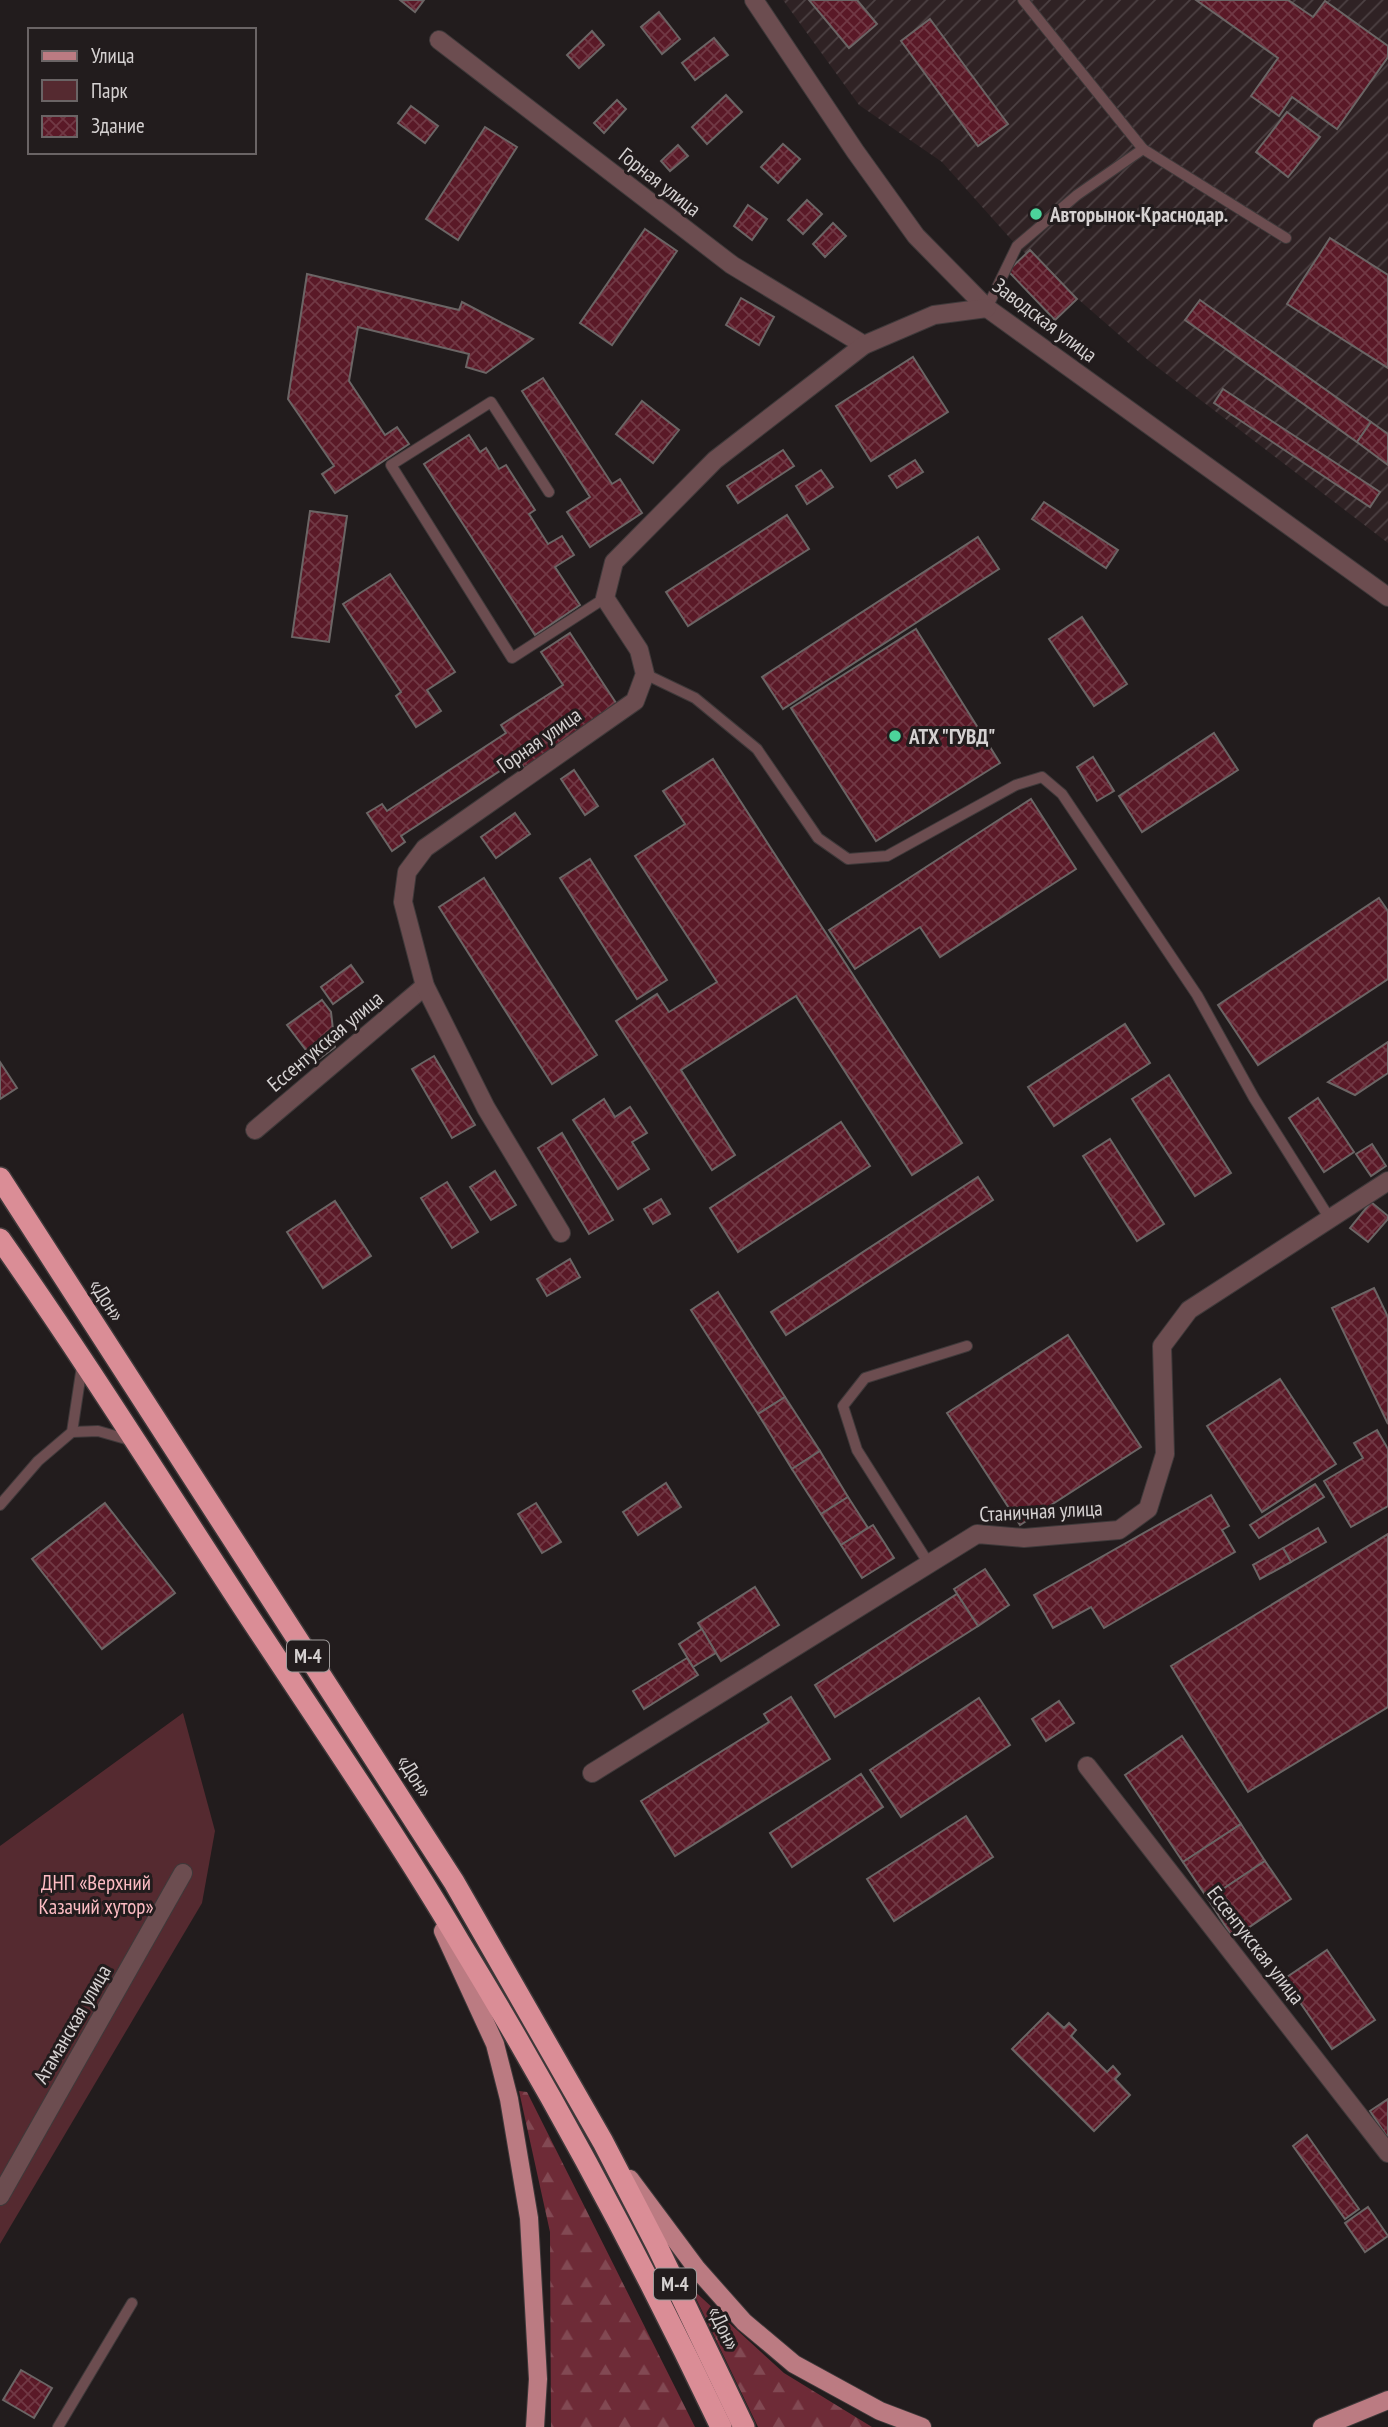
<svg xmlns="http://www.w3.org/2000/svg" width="1388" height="2427" font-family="'PT Sans Narrow',sans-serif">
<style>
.industrial{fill:url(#industrial-furrows)}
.green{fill:#552a30}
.forest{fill:url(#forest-firs)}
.building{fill:url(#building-cross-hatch);stroke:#6b6565;stroke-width:2}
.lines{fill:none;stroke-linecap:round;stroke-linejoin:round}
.lane-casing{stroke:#3f393a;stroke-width:12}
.street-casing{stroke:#3f393a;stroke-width:20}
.primary-casing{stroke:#3f393a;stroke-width:20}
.highway-casing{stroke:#3f393a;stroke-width:24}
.lane{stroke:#6c4d50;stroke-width:10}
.street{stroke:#6c4d50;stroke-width:18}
.primary{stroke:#bb7b82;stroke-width:18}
.highway{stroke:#da8d96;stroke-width:21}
.poi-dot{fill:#4cd49b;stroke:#221c1d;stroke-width:2.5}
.labels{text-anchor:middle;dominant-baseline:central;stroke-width:6;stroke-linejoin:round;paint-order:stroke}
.shield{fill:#221c1d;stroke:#9f9b9b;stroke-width:2}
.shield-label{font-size:19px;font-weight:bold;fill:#d5d1d1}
.street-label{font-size:21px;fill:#d5d1d1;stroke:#221c1d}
.poi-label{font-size:21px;font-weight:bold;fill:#d5d1d1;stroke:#221c1d;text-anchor:start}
.park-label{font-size:21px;fill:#fdbcc3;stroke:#221c1d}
</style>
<defs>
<pattern id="industrial-furrows" width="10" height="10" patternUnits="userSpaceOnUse" patternTransform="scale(1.75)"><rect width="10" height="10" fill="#2f2224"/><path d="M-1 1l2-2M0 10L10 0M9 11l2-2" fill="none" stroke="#4c4143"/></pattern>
<pattern id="forest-firs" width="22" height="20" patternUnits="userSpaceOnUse" patternTransform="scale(1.75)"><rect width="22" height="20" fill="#6e2b37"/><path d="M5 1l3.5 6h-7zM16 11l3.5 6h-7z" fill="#824953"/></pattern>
<pattern id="building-cross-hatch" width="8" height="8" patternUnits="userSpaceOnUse" patternTransform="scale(1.75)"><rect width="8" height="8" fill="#5a1927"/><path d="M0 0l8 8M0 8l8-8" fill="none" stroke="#713945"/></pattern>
</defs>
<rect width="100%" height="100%" fill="#221c1d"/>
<!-- industrial -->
<path class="industrial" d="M783,0H1388V543L1148,360L1017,246L942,162L859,105Z"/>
<!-- green -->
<path class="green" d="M183,1713L215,1831L202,1903L0,2244V1846Z"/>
<!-- forest -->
<g class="forest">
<path d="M519,2091L527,2092L695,2427H551L550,2232Z"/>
<path d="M691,2288L784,2373L872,2427H758Z"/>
</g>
<!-- building -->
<g class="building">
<path d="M400,0H424L415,12Z"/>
<path d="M809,0H857L877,24L849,48Z"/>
<path d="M1196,0H1288L1313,17L1325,1L1388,46V57L1337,129L1292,97L1279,116L1251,96L1278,58Z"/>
<path d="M659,12L680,39L662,54L641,27Z"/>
<path d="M930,19L1008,124L978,146L901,41Z"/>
<path d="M592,31L604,45L579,68L567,55Z"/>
<path d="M714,38L728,55L695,80L682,63Z"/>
<path d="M726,95L742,112L707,144L692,127Z"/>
<path d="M617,100L626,109L604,133L594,123Z"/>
<path d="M411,106L438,126L425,143L398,123Z"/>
<path d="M1287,112L1320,137L1288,177L1256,152Z"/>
<path d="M485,127L517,147L458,240L426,219Z"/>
<path d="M783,144L800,159L778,183L761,167Z"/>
<path d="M678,145L688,156L670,171L661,161Z"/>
<path d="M807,200L822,214L803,234L788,220Z"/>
<path d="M748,205L767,219L752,240L734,226Z"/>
<path d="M833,223L846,236L825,257L813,244Z"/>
<path d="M645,229L677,251L612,345L580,323Z"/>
<path d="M1330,238L1388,275V368L1287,304Z"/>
<path d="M1030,250L1077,299L1055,320L1008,271Z"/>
<path d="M307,274L459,310L462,302L533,339L486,373L466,367L469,354L358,327L349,381L385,435L397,427L409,444L335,493L322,474L334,466L288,399Z"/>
<path d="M741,298L774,317L759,345L726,325Z"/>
<path d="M1200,300L1371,422L1357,442L1185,320Z"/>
<path d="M913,357L948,412L871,461L836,406Z"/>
<path d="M543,378L612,484L620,479L642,513L590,547L567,512L590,497L522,391Z"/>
<path d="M1223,389L1380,492L1370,507L1214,403Z"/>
<path d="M642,401L679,430L653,463L616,434Z"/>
<path d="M1371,422L1388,434V465L1357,442Z"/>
<path d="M469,435L480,452L486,448L499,469L506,465L535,510L529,514L548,544L562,536L574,555L555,567L580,605L535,635L424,464Z"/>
<path d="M783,450L794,466L738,503L727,486Z"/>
<path d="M915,460L923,472L897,488L889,476Z"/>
<path d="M821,470L833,487L807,504L796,486Z"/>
<path d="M1044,502L1118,550L1106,568L1032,519Z"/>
<path d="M310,511L347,516L329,642L292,637Z"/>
<path d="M787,515L809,549L688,626L666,592Z"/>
<path d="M978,537L999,569L783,709L762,677Z"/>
<path d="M390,574L455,672L427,690L441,711L416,727L396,696L401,692L343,604Z"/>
<path d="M1082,617L1127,684L1094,706L1049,639Z"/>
<path d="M916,629L1000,763L876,841L791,708Z"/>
<path d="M570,633L618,706L524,768L518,759L401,836L405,842L392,851L367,813L382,804L387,811L506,733L501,725L563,685L541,652Z"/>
<path d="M1214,733L1238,770L1142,832L1119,796Z"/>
<path d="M1093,757L1114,791L1097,801L1077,767Z"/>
<path d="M713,759L962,1143L912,1175L796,996L681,1070L735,1155L712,1170L616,1021L657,994L669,1012L717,982L635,856L685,824L663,791Z"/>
<path d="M574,770L598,806L585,815L561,779Z"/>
<path d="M1031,799L1076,869L940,957L920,927L855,969L829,930Z"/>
<path d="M515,813L530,834L496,858L481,837Z"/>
<path d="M590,859L667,980L637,999L560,878Z"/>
<path d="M484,878L597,1055L552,1084L439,907Z"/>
<path d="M1379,898L1388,911V979L1258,1065L1218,1005Z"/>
<path d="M351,965L363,982L333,1004L321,987Z"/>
<path d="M322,1000L331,1012L335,1047L315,1062L287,1025Z"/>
<path d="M1125,1024L1150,1063L1054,1126L1028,1087Z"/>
<path d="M1388,1042V1073L1355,1095L1328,1082Z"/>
<path d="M434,1056L475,1125L452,1138L412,1069Z"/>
<path d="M0,1062L17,1088L0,1099Z"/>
<path d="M1169,1075L1231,1173L1195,1196L1132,1099Z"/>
<path d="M1318,1098L1354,1152L1324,1172L1289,1118Z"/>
<path d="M604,1099L615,1117L630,1107L647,1133L632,1142L649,1169L618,1189L573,1120Z"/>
<path d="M841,1122L870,1166L738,1252L710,1208Z"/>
<path d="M562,1133L613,1220L589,1234L538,1148Z"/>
<path d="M1110,1139L1164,1224L1137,1241L1083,1156Z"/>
<path d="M1372,1144L1386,1166L1371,1176L1356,1154Z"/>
<path d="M495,1171L516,1205L491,1220L470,1187Z"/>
<path d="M978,1177L993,1200L786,1335L771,1312Z"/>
<path d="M447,1182L478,1232L452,1248L421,1198Z"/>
<path d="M661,1199L670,1214L653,1224L644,1209Z"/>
<path d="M335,1201L371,1256L323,1288L287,1232Z"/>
<path d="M1371,1202L1388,1216V1219L1368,1242L1350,1228Z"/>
<path d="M570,1259L580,1277L547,1296L537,1279Z"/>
<path d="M1374,1288L1388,1317V1424L1332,1308Z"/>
<path d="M718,1292L785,1397L758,1414L691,1310Z"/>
<path d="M1068,1335L1141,1447L1020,1525L947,1413Z"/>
<path d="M1280,1379L1336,1464L1262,1512L1207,1426Z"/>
<path d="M785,1397L820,1451L792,1469L758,1414Z"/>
<path d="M1377,1430L1388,1449V1506L1351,1527L1324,1481L1363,1458L1354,1443Z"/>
<path d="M820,1451L848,1497L821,1514L792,1469Z"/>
<path d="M666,1483L681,1507L638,1535L623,1512Z"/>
<path d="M1315,1484L1324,1497L1259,1538L1250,1525Z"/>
<path d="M1211,1495L1229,1526L1222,1530L1235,1552L1104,1628L1091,1607L1053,1628L1034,1595Z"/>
<path d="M848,1497L868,1528L841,1545L821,1514Z"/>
<path d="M105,1503L175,1593L102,1649L32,1559Z"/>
<path d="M536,1503L561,1542L542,1553L518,1514Z"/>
<path d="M873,1525L894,1558L862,1578L841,1545Z"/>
<path d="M1318,1528L1326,1542L1291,1562L1283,1548Z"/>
<path d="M1388,1534V1707L1248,1792L1171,1666Z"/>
<path d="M1283,1548L1291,1562L1260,1579L1253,1565Z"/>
<path d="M985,1569L1009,1605L978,1626L954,1589Z"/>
<path d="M755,1587L779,1625L721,1661L698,1623Z"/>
<path d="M957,1594L978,1626L835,1717L815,1685Z"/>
<path d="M702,1629L716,1653L693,1667L679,1644Z"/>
<path d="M687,1658L698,1675L644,1709L633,1691Z"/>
<path d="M791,1697L830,1759L675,1856L641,1801L769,1722L764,1714Z"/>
<path d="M979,1698L1010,1745L901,1817L870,1770Z"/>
<path d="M1059,1701L1074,1723L1046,1741L1032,1719Z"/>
<path d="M1182,1736L1241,1824L1183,1862L1125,1775Z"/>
<path d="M861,1774L883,1807L792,1867L770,1833Z"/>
<path d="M966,1816L993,1857L894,1921L867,1879Z"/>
<path d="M1241,1824L1265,1861L1208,1899L1183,1862Z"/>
<path d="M1265,1861L1291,1899L1233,1938L1208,1899Z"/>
<path d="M1327,1950L1375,2020L1332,2049L1284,1979Z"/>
<path d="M1048,2013L1064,2028L1069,2023L1076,2030L1071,2036L1107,2072L1113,2066L1120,2074L1115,2079L1130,2095L1094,2131L1012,2049Z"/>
<path d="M1388,2099V2138L1370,2111Z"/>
<path d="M1307,2135L1359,2209L1345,2219L1293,2146Z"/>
<path d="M1368,2207L1388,2236L1365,2252L1345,2223Z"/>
<path d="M21,2370L52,2388L34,2418L3,2400Z"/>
</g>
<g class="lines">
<defs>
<g id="lane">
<path d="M1023,0L1143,149L1286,238"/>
<path d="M987,308L1017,246L1077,195L1143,149"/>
<path d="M549,492L491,402L391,465L512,658L605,598"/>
<path d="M645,674L695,698L757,749L818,838L848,859L887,856L1016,785L1042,777L1062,794L1197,995L1254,1098L1330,1219"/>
<path d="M72,1432L98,1431L133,1441"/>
<path d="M0,1505L38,1461L72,1432L82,1366"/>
<path d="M929,1564L857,1450L843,1406L865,1378L967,1346"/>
<path d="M58,2427L132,2303"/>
</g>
<g id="street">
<path d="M754,0L855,151L916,236L987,308L1388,597"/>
<path d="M439,40L732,265L864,345"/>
<path d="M255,1130L425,986"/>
<path d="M561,1233L486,1108L425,986L403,902L407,872L425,848L635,701L645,674L639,650L605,598L614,562L715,460L864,345L934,315L987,308"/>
<path d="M1087,1766L1388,2153"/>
<path d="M592,1773L977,1534L1024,1538L1119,1530L1148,1509L1165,1454L1162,1346L1189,1310L1388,1181"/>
<path d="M0,2196L183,1873"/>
</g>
<g id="primary">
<path d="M443,1931L495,2044L509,2099L529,2218L538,2379L535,2427"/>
<path d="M630,2179L697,2269L744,2322L794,2364L880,2411L922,2427"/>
<path d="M1322,2427L1388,2400"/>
</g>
<g id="highway">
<path d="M0,1178L454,1882L603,2142L657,2246L744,2427"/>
<path d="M0,1239C83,1357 160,1480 239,1601C313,1714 390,1825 459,1941C555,2098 642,2261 721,2427"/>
</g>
</defs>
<!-- lane casing -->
<use href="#lane" class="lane-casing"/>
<!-- street casing -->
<use href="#street" class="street-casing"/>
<!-- primary casing -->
<use href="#primary" class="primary-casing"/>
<!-- highway casing -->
<use href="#highway" class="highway-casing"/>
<!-- lane -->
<use href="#lane" class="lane"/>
<!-- street -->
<use href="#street" class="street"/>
<!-- primary -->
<use href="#primary" class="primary"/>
<!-- highway -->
<use href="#highway" class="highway"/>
</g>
<!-- markers -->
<g class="poi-dot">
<circle cx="1036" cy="214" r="7"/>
<circle cx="895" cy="736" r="7"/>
</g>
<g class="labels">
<!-- shield labels -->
<g class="shield">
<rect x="287" y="1640.5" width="42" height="31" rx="5"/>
<rect x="654" y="2268.5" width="42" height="31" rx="5"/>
</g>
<g class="shield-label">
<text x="308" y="1656">М-4</text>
<text x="675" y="2284">М-4</text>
</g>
<!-- street labels -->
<g class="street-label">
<text transform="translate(660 182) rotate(38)">Горная улица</text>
<text transform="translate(1045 320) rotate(37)">Заводская улица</text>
<text transform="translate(539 740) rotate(-35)">Горная улица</text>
<text transform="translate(325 1041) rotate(-40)">Ессентукская улица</text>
<text transform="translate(107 1300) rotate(57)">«Дон»</text>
<text transform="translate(1041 1511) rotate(-3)">Станичная улица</text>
<text transform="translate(415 1776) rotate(57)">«Дон»</text>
<text transform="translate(1256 1945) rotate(52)">Ессентукская улица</text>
<text transform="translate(72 2024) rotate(-60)">Атаманская улица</text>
<text transform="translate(724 2328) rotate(64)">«Дон»</text>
</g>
<!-- poi labels -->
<g class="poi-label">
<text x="1050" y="214">Авторынок-Краснодар.</text>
<text x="909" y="736">АТХ "ГУВД"</text>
</g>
<!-- park labels -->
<g class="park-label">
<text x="96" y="1882">ДНП «Верхний<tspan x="96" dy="24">Казачий хутор»</tspan></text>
</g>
</g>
<!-- legend -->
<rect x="28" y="28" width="228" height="126" fill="#221c1d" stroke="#6a6465" stroke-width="2"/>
<rect x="42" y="51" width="35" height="10" fill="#bb7b82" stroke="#6a6465" stroke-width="2"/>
<text x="91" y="63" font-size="21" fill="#d5d1d1">Улица</text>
<rect x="42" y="80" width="35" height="21" fill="#552a30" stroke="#6a6465" stroke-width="2"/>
<text x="91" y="98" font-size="21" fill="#d5d1d1">Парк</text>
<rect x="42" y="116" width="35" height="21" fill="url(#building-cross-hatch)" stroke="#6a6465" stroke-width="2"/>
<text x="91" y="133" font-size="21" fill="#d5d1d1">Здание</text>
</svg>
